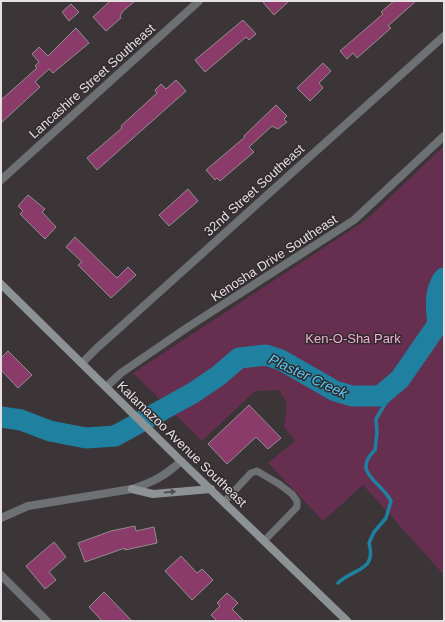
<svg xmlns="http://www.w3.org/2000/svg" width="445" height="622" font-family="Arial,sans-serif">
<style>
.green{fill:#662e4f}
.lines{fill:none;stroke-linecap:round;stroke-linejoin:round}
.stream{stroke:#1f809f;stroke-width:3.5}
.river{stroke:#1f809f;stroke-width:21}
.building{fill:#8a3b69;stroke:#948d90}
.service{stroke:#6e7173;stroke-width:7}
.minor{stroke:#6e7173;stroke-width:8}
.tertiary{stroke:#6e7173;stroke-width:8}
.secondary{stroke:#8d9294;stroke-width:8}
.oneway{fill:#4d4a4d}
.labels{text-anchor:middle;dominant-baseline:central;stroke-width:3;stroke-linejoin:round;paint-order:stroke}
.street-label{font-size:13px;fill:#e5e1e3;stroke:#312b2e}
.park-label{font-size:13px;fill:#f3b0d3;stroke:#312b2e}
.water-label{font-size:14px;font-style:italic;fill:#57cef9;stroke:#312b2e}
</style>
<rect width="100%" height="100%" fill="#3b3538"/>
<!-- green -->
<path class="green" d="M444,146V575L363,485L323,521L268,463L295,441L284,427L287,404L279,390L255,391L202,441L133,373L366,220Z"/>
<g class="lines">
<!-- stream -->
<path class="stream" d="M338,583C353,568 377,572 369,543L374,532L386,518L391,501C381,481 351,473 375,450L377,432L376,419L400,379"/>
<!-- river -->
<path class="river" d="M1,417L21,420L50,431L86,438L115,436L193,393L218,376L239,358L266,355L281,360L335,391L352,396H380L400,379L438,324C436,308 434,291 444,278"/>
</g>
<!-- building -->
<g class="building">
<path d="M110,1H135L123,11L120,16L121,18L106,31L93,17Z"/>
<path d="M262,1H289L274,15Z"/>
<path d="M394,1H416L388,26L391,28L357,58L353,53L347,59L340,51L383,14L381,12Z"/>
<path d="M71,4L79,12L69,21L62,12Z"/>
<path d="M243,20L256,34L249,40L246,37L205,72L195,60Z"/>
<path d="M76,28L89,43L53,73L49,69L35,82L40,87L1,123V100L37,68L35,66L39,62L32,54L39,47L48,56Z"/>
<path d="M323,63L331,71L319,83L323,88L310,101L297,88Z"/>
<path d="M176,80L186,91L97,170L87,158L122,128L121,126L157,93L155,90L161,84L166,89Z"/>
<path d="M276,105L287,116L284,119L287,122L278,129L272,126L249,147L254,152L220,181L217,178L215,180L206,170L245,137L244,136Z"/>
<path d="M188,189L198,201L169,226L159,215Z"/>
<path d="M28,195L45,209L42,212L56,227L45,239L20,214L23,211L18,206Z"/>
<path d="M75,237L117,278L128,267L136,275L111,298L78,265L82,262L66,247Z"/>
<path d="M8,351L32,375L18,388L1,370V358Z"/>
<path d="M249,405L281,438L268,449L256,437L227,464L208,444Z"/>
<path d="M135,526L136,531L154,527L157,543L125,550V548L85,562L78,543L111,531Z"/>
<path d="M54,542L66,557L49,572L56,580L45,589L26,566Z"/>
<path d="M181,556L197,573L202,569L213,580L192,600L165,571Z"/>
<path d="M104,592L132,621H102L89,607Z"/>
<path d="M227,593L238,603L232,609L244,621H217L211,615L220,606L217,603Z"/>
</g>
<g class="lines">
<!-- service -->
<path class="service" d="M224,502L251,473L257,471L279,484L292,494L297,501V507L264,541"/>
<!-- minor -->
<g class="minor">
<path d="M1,180L199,1"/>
<path d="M82,363L96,349L444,36"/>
<path d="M106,387L121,373L188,327L354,220L444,136"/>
<path d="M1,575L47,621"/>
</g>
<!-- tertiary -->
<path class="tertiary" d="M1,518L28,506L132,489C153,482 165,476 181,461"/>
<!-- secondary -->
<g class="secondary">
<path d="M1,284L181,461L347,621"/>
<path d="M132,489L153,494L211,489"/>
</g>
</g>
<!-- one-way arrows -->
<defs><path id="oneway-solid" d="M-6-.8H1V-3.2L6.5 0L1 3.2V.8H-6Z"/></defs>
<use class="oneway" href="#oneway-solid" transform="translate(170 492) rotate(-6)"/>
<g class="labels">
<!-- street labels -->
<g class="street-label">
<text transform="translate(92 81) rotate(-42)">Lancashire Street Southeast</text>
<text transform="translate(254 190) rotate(-42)">32nd Street Southeast</text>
<text transform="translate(274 258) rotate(-33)">Kenosha Drive Southeast</text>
<text transform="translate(182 444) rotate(44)">Kalamazoo Avenue Southeast</text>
</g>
<!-- park labels -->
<g class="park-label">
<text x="353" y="338">Ken-O-Sha Park</text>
</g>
<!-- water labels -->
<g class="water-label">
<text transform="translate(308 376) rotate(25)">Plaster Creek</text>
</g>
</g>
<!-- border -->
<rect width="445" height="622" fill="none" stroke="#e5e1e3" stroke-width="4"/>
</svg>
